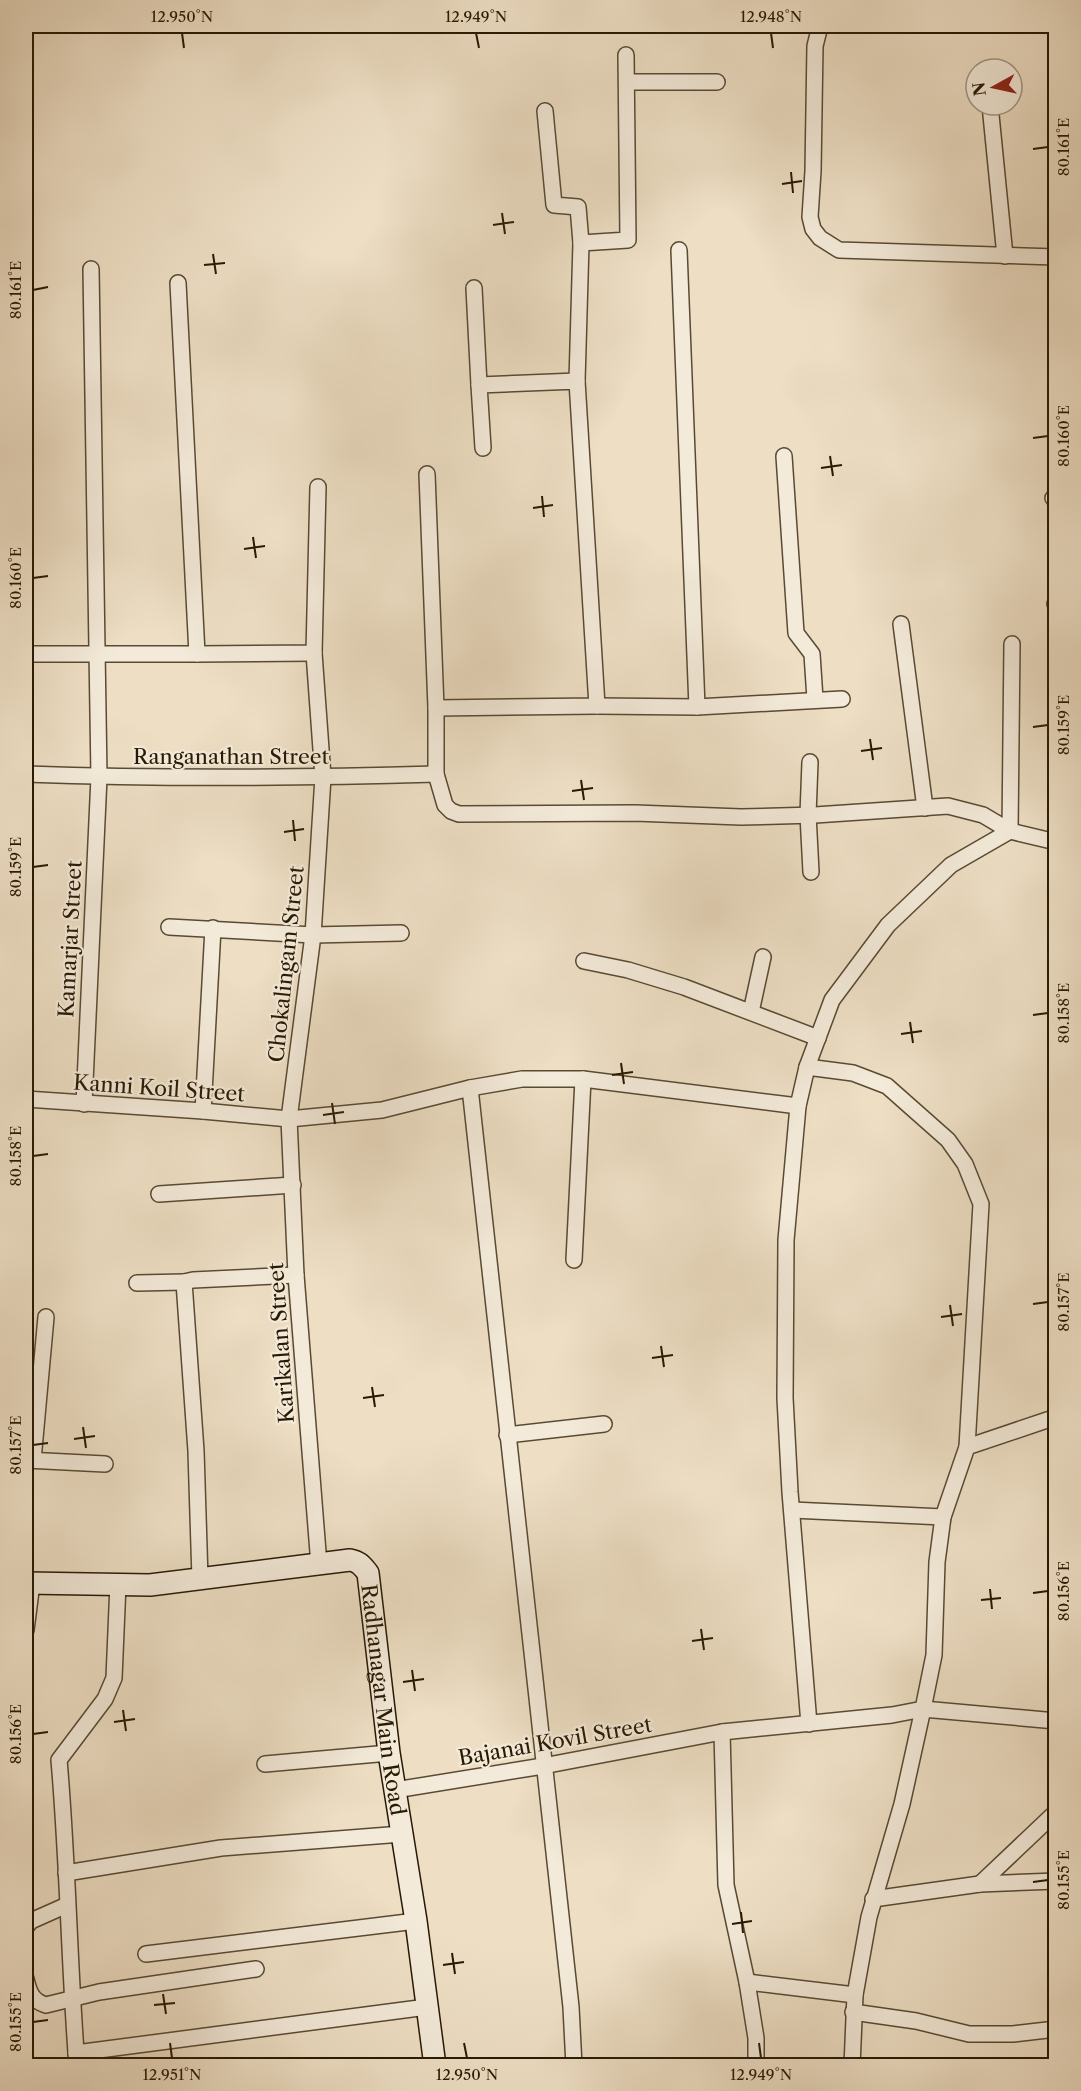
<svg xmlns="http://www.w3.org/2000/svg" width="1081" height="2091" font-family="'Libre Caslon Text',serif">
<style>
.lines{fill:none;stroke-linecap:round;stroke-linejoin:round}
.street-casing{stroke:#594a33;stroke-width:18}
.secondary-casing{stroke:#281903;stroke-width:24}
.street{stroke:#f3ead9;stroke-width:15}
.secondary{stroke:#f3ead9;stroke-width:21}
.ticks{fill:none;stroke:#281903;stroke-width:2}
.labels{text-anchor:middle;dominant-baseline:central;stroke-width:4.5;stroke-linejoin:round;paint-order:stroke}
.street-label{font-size:21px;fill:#281903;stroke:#f3ead9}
.neatline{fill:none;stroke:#281903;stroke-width:2}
.ticks-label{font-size:15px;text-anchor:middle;fill:#281903}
</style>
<rect width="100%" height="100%" fill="#eddec4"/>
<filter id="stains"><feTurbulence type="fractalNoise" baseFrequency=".00333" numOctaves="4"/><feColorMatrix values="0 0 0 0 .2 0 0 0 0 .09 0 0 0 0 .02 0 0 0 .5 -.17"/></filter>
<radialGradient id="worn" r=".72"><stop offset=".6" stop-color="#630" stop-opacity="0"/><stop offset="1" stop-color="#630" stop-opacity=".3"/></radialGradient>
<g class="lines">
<defs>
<g id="street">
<path d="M820,26L815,46L813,171L810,217L813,229L820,238L839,250L1056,257"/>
<path d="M628,82H717"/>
<path d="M990,105L1005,256"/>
<path d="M545,111L554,205L578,207L581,243L577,381"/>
<path d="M581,243L628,240L626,55"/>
<path d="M679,250L697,707"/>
<path d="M474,288L479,385"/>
<path d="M784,456L796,633L812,654L815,699"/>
<path d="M427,474L436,708V774L445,805L451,811L459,814L635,813L741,817L815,815L948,806L983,815L1010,831L951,865L888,925L832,1000L807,1067"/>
<path d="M1053,498H1056"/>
<path d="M1055,604H1056"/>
<path d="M901,624L925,808"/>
<path d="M1012,644L1010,831L1056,842"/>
<path d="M314,653L323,777L313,935L289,1119L296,1275L319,1565"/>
<path d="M26,654H197L178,283"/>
<path d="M197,654L314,653L318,487"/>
<path d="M597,706L697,707L842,699"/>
<path d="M436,708L597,706L577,381L479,385L483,448"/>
<path d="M810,762L808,815L811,872"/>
<path d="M26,774C162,779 299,778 436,774"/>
<path d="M169,927L313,935L401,933"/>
<path d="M584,961L628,970L684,987L818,1038"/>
<path d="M751,1012L763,957"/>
<path d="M470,1088L522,1079H583L798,1106"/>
<path d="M26,1099L203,1111L289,1119L382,1110L470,1088L571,2007L574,2066"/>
<path d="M84,1104L99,777L91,269"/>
<path d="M203,1111L213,928"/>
<path d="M159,1194L293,1185"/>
<path d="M574,1260L583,1079"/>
<path d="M137,1283L184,1282"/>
<path d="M507,1435L604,1424"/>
<path d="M26,1460L105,1464"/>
<path d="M33,1460L46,1317"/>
<path d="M792,1510L943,1517"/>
<path d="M200,1579L196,1451L184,1282L193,1280L296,1275"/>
<path d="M26,1630L32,1583"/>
<path d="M809,1724L790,1492L785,1398L786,1240L798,1106L807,1067L853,1073L887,1086L948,1140L965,1164L981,1204L967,1447"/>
<path d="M722,1732L726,1885L747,1982L756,2038V2066"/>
<path d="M265,1764L389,1753"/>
<path d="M395,1790L543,1766L722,1732L892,1715L923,1709L934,1655L937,1562L943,1517L967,1447L1056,1417"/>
<path d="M66,1873L221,1848L402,1834"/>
<path d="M980,1884L1056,1812"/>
<path d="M873,1899L980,1884L1056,1881"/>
<path d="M26,1927L31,1921L67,1905"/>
<path d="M146,1954L416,1921"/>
<path d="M26,1979C29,1992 32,2001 46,2005L99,1992L256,1969"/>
<path d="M747,1982L855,1995"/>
<path d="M853,2012L916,2021L969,2034H1013L1056,2029"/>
<path d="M76,2053L427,2007"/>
<path d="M77,2066C69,1964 68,1862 59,1760L105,1699L114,1678L118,1584"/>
<path d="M852,2066L855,1995L869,1917L902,1804L923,1709L1056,1721"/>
</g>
<g id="secondary">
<path id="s1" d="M26,1583L150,1585L350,1560C360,1562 362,1566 368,1573L389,1753L416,1921L435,2066"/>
</g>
</defs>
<!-- street casing -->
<use href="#street" class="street-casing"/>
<!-- secondary casing -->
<use href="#secondary" class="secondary-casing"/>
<!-- street -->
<use href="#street" class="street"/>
<!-- secondary -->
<use href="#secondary" class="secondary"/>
</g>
<!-- ticks -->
<path class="ticks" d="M182,33L184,48M476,33L479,48M771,33L773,48M1033,149L1048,147M791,172L793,193M782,184L802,181M502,213L505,234M493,225L514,222M213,254L216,274M204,265L225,263M33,290L48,287M1033,438L1048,436M830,456L833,476M821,468L842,465M542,496L544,517M533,508L553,505M253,537L256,558M244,549L265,546M33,578L48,576M1033,727L1048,725M870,739L873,760M861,751L882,748M581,780L584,800M572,791L593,788M293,820L295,841M284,832L304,829M33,867L48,865M1033,1015L1048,1013M910,1022L913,1043M901,1034L922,1031M621,1063L624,1084M612,1075L633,1072M332,1103L335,1124M323,1115L344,1112M33,1156L48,1154M1033,1304L1048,1302M950,1305L953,1326M941,1317L962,1314M661,1346L664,1367M652,1358L673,1355M372,1387L375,1407M363,1398L384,1395M83,1427L86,1448M74,1439L95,1436M33,1445L48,1443M990,1589L992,1609M1033,1593L1048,1591M981,1600L1001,1598M701,1629L704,1650M692,1641L713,1638M412,1670L415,1691M403,1682L424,1679M123,1710L126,1731M114,1722L135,1719M33,1734L48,1732M1033,1882L1048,1880M741,1912L743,1933M732,1924L752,1921M452,1953L455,1974M443,1965L464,1962M163,1994L166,2014M154,2005L175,2003M33,2022L48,2020M170,2043L172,2058M464,2043L467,2058M759,2043L761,2058"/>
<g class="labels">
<!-- street labels -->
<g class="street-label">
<text x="231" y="756">Ranganathan Street</text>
<text transform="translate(70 939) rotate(-87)">Kamarjar Street</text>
<text transform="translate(286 964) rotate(-84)">Chokalingam Street</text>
<text transform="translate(159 1088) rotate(4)">Kanni Koil Street</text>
<text transform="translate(281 1343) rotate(-94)">Karikalan Street</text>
<text stroke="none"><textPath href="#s1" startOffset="476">Radhanagar Main Road</textPath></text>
<text transform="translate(555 1741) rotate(-10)">Bajanai Kovil Street</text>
</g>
</g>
<!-- margin -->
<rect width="1081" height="2091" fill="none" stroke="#eddec4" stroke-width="66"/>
<!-- north arrow -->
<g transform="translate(994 87) rotate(262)"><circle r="28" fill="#f3ead9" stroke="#a29683" stroke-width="1.5"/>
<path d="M0-4.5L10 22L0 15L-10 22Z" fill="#8f2418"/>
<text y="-9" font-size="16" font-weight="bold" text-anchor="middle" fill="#281903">N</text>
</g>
<rect x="33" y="33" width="1015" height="2025" class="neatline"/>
<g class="ticks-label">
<text x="182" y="22">12.950°N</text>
<text x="476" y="22">12.949°N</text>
<text x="771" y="22">12.948°N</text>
<text transform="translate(1064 147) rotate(-90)" y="5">80.161°E</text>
<text transform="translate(16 290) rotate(-90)" y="5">80.161°E</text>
<text transform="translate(1064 436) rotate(-90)" y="5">80.160°E</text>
<text transform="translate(16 578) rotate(-90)" y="5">80.160°E</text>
<text transform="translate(1064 725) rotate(-90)" y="5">80.159°E</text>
<text transform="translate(16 867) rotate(-90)" y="5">80.159°E</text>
<text transform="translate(1064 1013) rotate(-90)" y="5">80.158°E</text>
<text transform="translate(16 1156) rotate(-90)" y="5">80.158°E</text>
<text transform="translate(1064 1302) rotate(-90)" y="5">80.157°E</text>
<text transform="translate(16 1445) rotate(-90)" y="5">80.157°E</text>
<text transform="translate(1064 1591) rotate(-90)" y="5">80.156°E</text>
<text transform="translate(16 1734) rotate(-90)" y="5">80.156°E</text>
<text transform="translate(1064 1880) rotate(-90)" y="5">80.155°E</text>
<text transform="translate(16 2022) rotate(-90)" y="5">80.155°E</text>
<text x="172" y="2080">12.951°N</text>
<text x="467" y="2080">12.950°N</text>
<text x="761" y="2080">12.949°N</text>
</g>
<rect width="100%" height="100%" filter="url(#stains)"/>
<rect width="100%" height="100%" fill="url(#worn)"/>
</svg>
